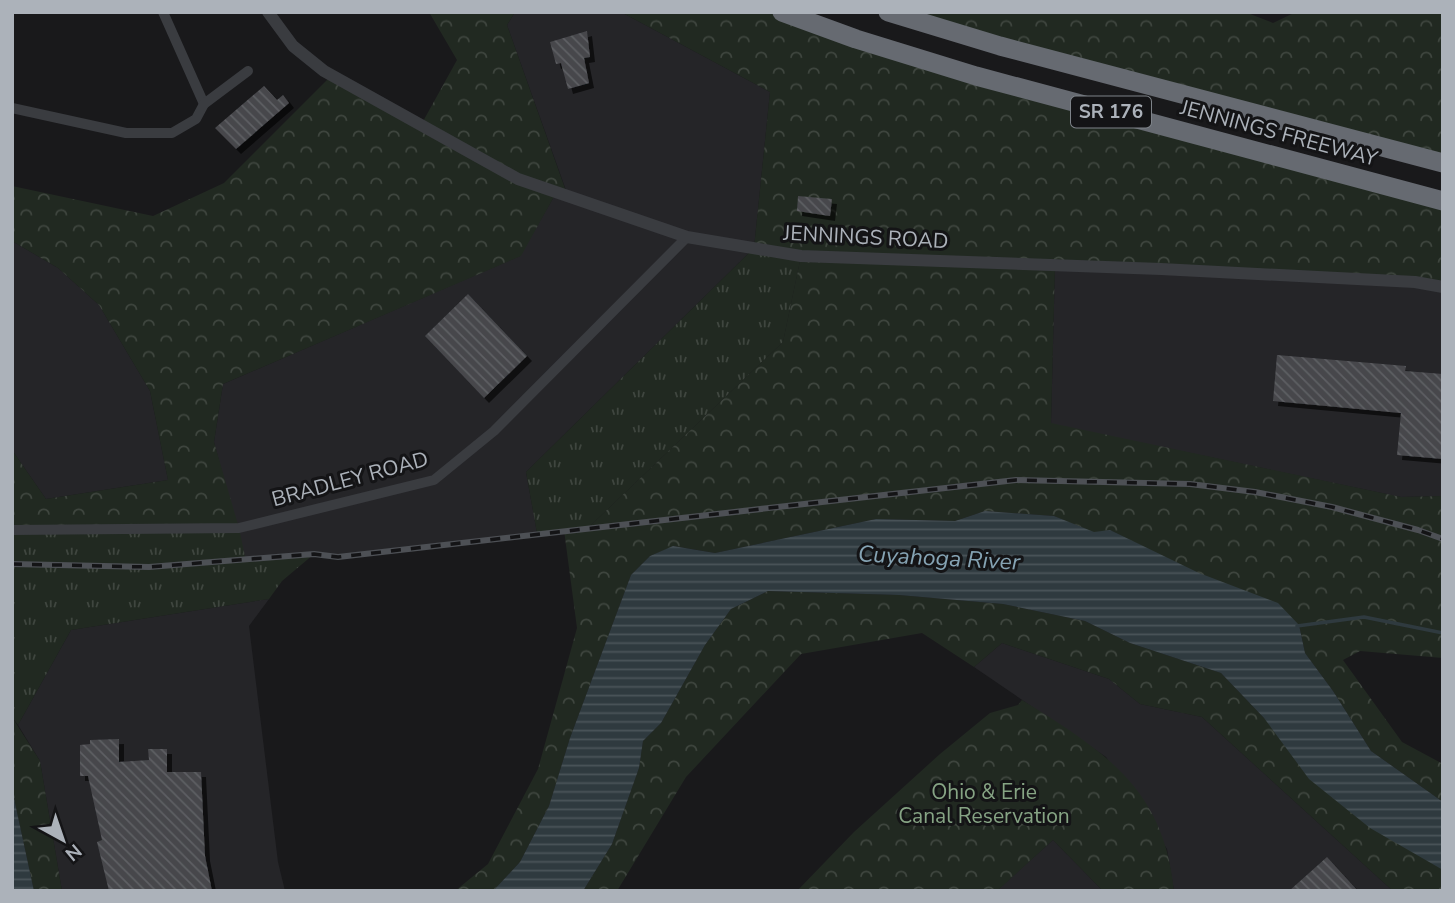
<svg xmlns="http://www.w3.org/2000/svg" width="1455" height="903" font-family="'Nunito Sans',sans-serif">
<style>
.built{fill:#252528}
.grass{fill:url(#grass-tufts)}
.forest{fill:url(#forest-crowns)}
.water{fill:url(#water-rules)}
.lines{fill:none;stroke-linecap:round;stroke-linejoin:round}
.stream{stroke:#2f3a3f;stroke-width:3.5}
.building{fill:url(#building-back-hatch);filter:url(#shadow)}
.minor{stroke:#3a3c40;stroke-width:10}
.tertiary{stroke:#3a3c40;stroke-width:12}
.motorway{stroke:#666a71;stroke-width:19}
.rail-casing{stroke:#4d5055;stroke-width:6}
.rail{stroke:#141416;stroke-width:3.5;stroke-dasharray:10;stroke-linecap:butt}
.labels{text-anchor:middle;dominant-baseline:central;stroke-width:6;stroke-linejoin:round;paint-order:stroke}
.shield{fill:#141416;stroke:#7e8389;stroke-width:2}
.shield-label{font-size:19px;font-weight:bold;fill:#acb2ba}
.street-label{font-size:21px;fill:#acb2ba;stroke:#141416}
.park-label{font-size:21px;fill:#86a484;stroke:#141416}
.water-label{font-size:23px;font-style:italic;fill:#85a3b3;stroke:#141416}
</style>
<defs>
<pattern id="grass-tufts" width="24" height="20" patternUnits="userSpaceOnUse" patternTransform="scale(1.75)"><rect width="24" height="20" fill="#212921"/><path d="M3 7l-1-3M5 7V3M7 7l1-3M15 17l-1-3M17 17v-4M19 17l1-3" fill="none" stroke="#3f463f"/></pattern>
<pattern id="forest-crowns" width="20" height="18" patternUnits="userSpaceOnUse" patternTransform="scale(1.75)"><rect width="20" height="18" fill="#212921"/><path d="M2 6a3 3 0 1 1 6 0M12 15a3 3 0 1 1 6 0" fill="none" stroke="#3f463f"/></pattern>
<pattern id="water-rules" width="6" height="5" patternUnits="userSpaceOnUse" patternTransform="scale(1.75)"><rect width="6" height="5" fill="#2f3a3f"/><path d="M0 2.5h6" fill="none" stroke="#4a5459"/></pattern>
<pattern id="building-back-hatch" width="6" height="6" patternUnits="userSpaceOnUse" patternTransform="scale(1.75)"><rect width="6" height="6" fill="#46474b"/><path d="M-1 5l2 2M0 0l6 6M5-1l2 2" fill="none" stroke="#5e5f63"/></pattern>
<filter id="shadow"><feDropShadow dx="5" dy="5" stdDeviation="0" flood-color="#0009"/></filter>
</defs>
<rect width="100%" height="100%" fill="#19191b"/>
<!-- built -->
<g class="built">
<path d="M515,12H621L770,92L754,248L526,472L537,533L338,557L314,554L246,561L214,442L223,384L520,256L556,193L568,196L507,25Z"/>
<path d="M12,241L58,268L99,305L150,391L168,480L46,499L12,450Z"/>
<path d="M1055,265L1443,287V496L1401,497L1051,424Z"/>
<path d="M269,599L249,626L278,862L285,891H62L40,761L18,725L71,630Z"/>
<path d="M1002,643L1109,679L1140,704L1202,717L1393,891H1174L1167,849L1106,757L974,667Z"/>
<path d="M1053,840L1103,891H997L1002,886Z"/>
</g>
<!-- grass -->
<g class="grass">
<path d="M754,248L801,256L783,342L589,527L537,533L526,472Z"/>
<path d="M239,528L246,561L314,554L282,581L269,599L71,630L18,725L12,717V530Z"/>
</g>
<!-- forest -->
<g class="forest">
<path d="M429,12H515L507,25L568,197L556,193L521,256L223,384L214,442L239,528L12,530V450L46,499L168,480L150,391L99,305L58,268L12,241V186L153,216L224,183L331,76L421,125L457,60Z"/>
<path d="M621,12H782L1443,201V287L1055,265L1051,423L1401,497L1443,496V658L1360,651L1343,660L1402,742L1443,764V802L1371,751L1333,691L1305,653L1299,625L1110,530L1094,533L1054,516L985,511L955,521L876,519L715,553L674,546L650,556L631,575L570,738L549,806L520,862L493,891H455L488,864L538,769L577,628L564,530L589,527L783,342L801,256L754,248L770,92Z"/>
<path d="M888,12H1245L1273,23L1296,12H1443V163Z"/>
<path d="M768,591L899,595L1003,604L1085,621L1130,643L1221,673L1264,718L1443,868V891H1393L1202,717L1140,704L1109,679L1002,643L974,667L922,633L801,654L686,777L617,891H583L612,844L639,768L643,741L661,723L705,645L731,609Z"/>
<path d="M1022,700C1104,751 1164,788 1174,891H1103L1053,840L997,891H797L854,832L940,754L990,713L1018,705Z"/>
<path d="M12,717L40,761L62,891H34L12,789Z"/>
</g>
<!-- water -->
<g class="water">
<path d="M985,511L1054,516L1094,532L1110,530L1199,573L1278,603L1299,625L1305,653L1333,691L1371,751L1443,802V870L1370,828L1309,779L1264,718L1221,673L1130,643L1085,621L1003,604L899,595L768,591L731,609L705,645L661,723L643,741L639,768L612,844L583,891H493L520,862L549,806L570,738L631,575L650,556L673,546L715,553L876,519L955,521Z"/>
<path d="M12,789L34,891H12Z"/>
</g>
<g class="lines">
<!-- stream -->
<path class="stream" d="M1297,626L1364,617L1443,633"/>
</g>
<!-- building -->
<g class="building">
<path d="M587,31L590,57L584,58L589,83L568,89L561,63L556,64L550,42Z"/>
<path d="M264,86L277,100L283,95L289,103L236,149L215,128Z"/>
<path d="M798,196L832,199L830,216L797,211Z"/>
<path d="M468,294L527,356L484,398L425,336Z"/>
<path d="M1277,355L1406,366L1405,371L1443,374V459L1397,455L1401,413L1273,401Z"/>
<path d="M119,739V762L149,760L148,749H167V772H201L205,856L212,891H109L97,842L102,840L88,776H80V745L90,744V740Z"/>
<path d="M1327,857L1358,891H1289Z"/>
</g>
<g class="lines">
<!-- minor -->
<g class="minor">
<path d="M163,12L204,104"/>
<path d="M12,108L126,133H172L196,119L204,104L248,71"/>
<path d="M12,530L239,528L434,480L494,431L687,237"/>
</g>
<!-- tertiary -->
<path class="tertiary" d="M268,12L293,46L324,71L518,179L687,237L801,256L1161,269L1415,282L1443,287"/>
<!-- motorway -->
<g class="motorway">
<path d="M782,12L856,39L976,76L1443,201"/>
<path d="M888,12L1000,46L1443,163"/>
</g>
<defs>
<path id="rail" d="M12,564L149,567L314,554L338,557L1016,480L1190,484L1255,492L1332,507L1418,530L1443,539"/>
</defs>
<!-- rail casing -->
<use href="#rail" class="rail-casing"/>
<!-- rail -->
<use href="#rail" class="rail"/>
</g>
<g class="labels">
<!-- shield labels -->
<rect class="shield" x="1071" y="96.5" width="80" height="31" rx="5"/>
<g class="shield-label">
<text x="1111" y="112">SR 176</text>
</g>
<!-- street labels -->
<g class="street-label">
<text transform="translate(1279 133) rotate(15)">JENNINGS FREEWAY</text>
<text transform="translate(866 237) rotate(3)">JENNINGS ROAD</text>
<text transform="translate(350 479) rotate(-15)">BRADLEY ROAD</text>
</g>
<!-- park labels -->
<g class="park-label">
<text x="984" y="792">Ohio &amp; Erie<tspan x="984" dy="24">Canal Reservation</tspan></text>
</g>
<!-- water labels -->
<g class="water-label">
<text transform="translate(939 558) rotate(3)">Cuyahoga River</text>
</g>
</g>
<!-- border -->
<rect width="1455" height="903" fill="none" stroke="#acb2ba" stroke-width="28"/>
<!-- north arrow -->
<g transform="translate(63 840) rotate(140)" stroke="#141416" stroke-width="5" paint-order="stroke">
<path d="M0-5L12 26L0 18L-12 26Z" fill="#acb2ba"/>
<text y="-10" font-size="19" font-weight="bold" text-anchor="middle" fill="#acb2ba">N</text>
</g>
</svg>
